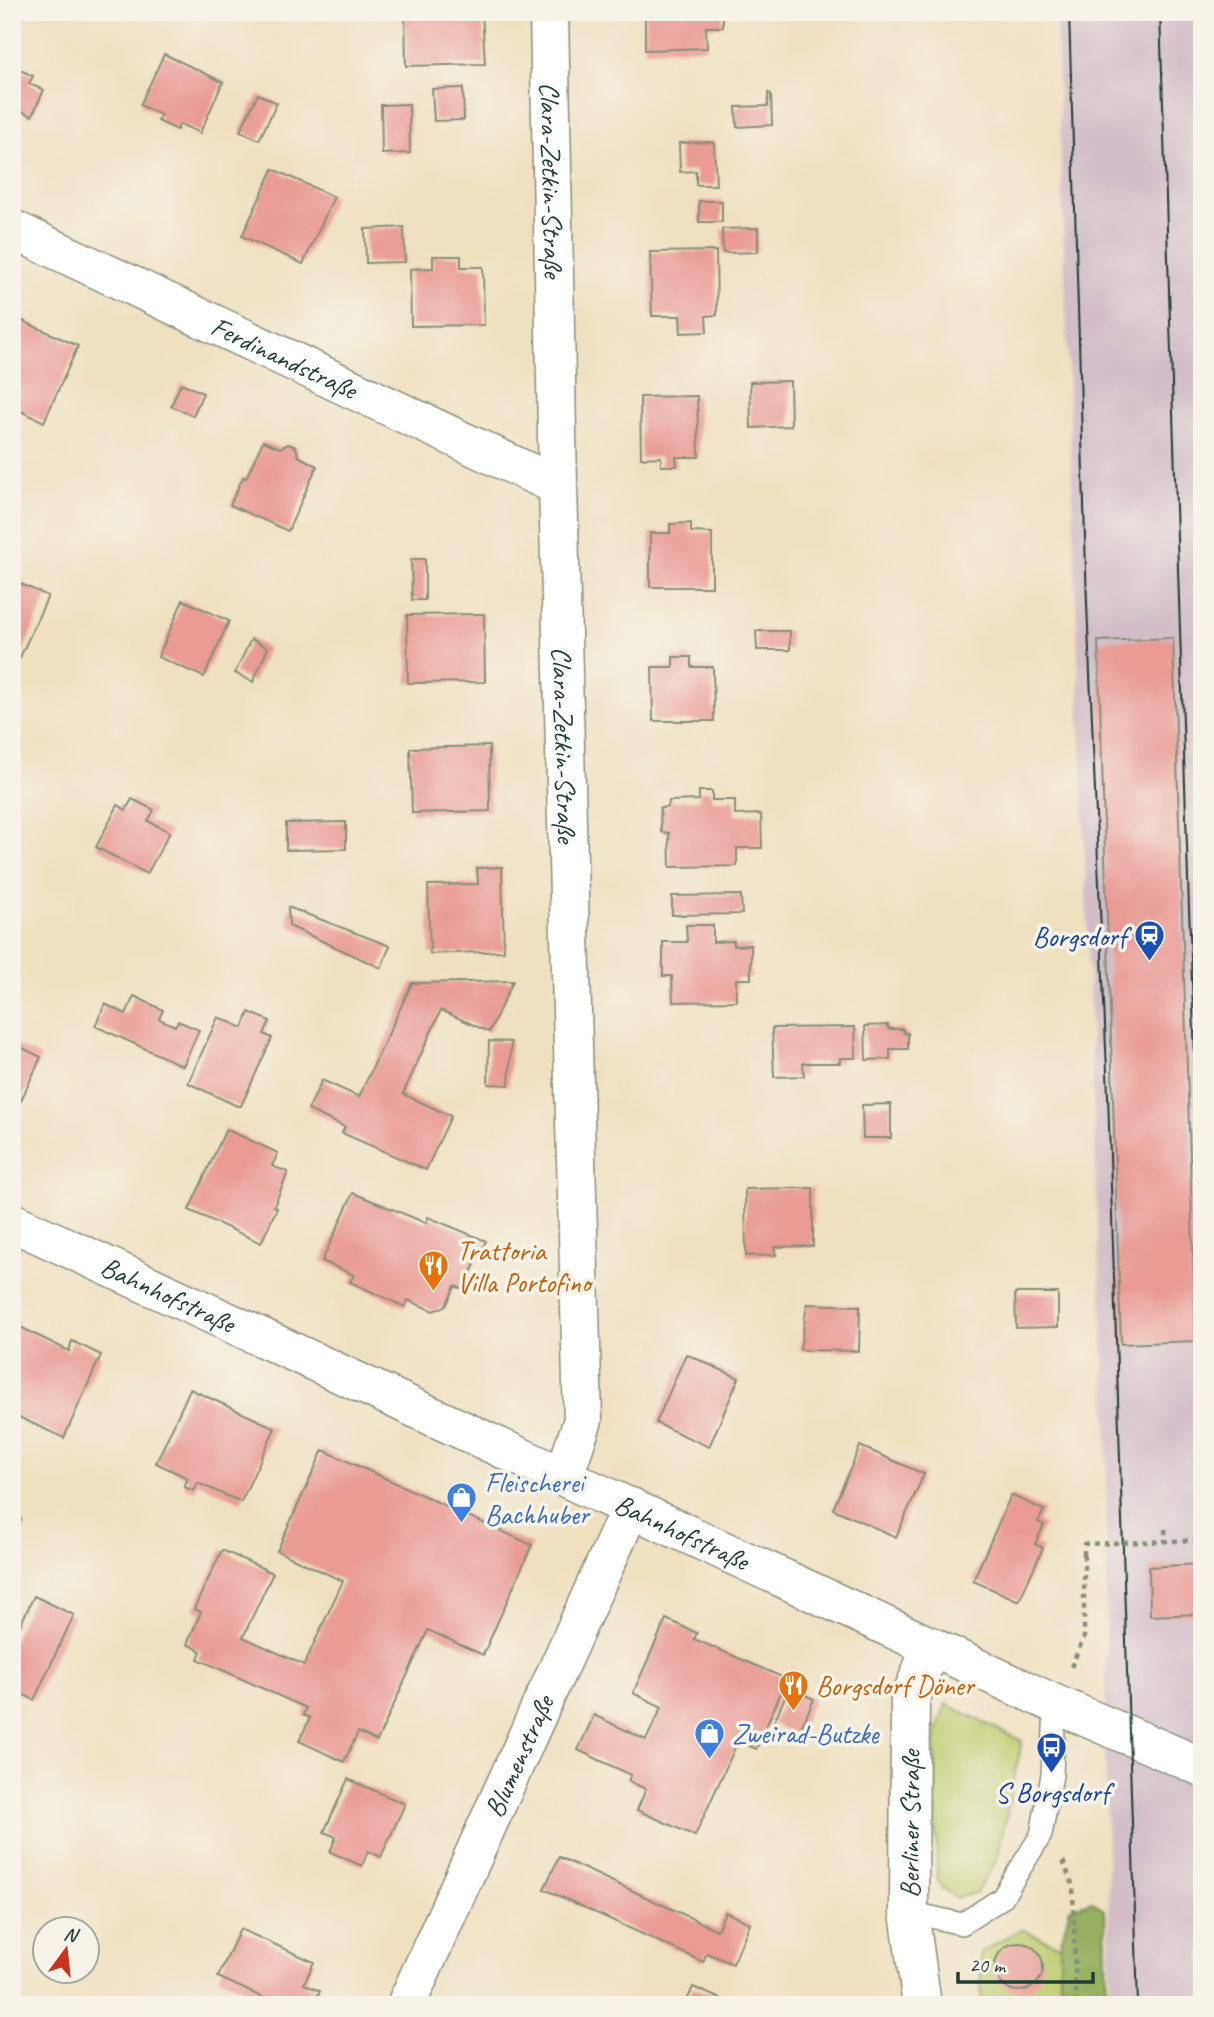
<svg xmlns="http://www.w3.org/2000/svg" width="1214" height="2017" font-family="Caveat,sans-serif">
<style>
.industrial{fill:#d2bdc8}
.green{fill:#becc6e;stroke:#6e8451;stroke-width:2}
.forest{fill:#96b061;stroke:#5a764a;stroke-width:2}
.building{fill:#e99b94}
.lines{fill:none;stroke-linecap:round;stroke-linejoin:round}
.service-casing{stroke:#878e7a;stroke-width:24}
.minor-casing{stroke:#878e7a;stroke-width:41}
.tertiary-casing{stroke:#878e7a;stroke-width:41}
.path{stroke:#878e7a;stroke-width:4.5;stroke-dasharray:5 5;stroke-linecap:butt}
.service{stroke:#fff;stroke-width:21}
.minor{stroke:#fff;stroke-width:38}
.tertiary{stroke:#fff;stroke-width:38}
.tram{stroke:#1f3d34;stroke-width:2}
.path-bridge{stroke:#878e7a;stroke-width:4.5;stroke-dasharray:5 5;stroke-linecap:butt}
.labels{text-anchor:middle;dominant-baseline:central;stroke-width:7;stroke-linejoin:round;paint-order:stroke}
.street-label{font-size:28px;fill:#1f3d34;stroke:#f7f3e8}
.transit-label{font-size:28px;fill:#164399;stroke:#f7f3e8;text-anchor:end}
.food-label{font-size:28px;fill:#c56008;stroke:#f7f3e8;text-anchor:start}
.shop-label{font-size:28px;fill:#366cbe;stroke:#f7f3e8;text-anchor:start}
</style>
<rect width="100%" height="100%" fill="#f7f3e8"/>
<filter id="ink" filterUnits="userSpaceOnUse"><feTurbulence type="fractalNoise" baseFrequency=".0143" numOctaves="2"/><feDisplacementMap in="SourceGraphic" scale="14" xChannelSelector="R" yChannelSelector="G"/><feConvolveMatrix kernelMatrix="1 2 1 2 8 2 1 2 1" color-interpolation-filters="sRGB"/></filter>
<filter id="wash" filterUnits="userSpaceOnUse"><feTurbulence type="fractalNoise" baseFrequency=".00686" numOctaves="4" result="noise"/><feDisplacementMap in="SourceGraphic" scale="28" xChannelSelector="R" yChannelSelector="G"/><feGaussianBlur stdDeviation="1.57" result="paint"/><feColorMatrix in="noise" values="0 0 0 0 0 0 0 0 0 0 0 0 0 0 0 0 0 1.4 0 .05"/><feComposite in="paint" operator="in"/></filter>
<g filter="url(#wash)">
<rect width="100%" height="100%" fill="#efe0c0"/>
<!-- industrial -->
<path class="industrial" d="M1056,12H1202V2005H1111L1105,1767L1107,1424L1098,1242Z"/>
<!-- green -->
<g class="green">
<path d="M946,1704L1022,1741L997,1860L976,1893L957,1898L943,1889L937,1879L935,1737Z"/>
<path d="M1021,1929L1060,1946V2005H982L980,1953Z"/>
</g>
<!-- forest -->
<path class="forest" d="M1092,1901L1105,1911L1107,2005H1060V1946L1070,1908Z"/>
<g id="blocks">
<!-- building -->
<g class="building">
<path d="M405,12H482L485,64L406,66Z"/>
<path d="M645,12H723V27H706L707,48L645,50Z"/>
<path d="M164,54L223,82L200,133L180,124L177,130L158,121L161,115L140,105Z"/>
<path d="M12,66L33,76L29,84L44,90L32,116L17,109L12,120Z"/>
<path d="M463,88L464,120L434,121L432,89Z"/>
<path d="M768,93L771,94L772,125L737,127L736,107L768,106Z"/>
<path d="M258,94L277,103L259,140L240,131Z"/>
<path d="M409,104L410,153L382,154L381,105Z"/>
<path d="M714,142L716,185H696V171L680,172L679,143Z"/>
<path d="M273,169L334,197L303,264L242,236Z"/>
<rect x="699" y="201" width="23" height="21"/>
<path d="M404,227L405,262L366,263L365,229Z"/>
<path d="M758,228V252L723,253L722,229Z"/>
<path d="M716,251L717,315L706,316L707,332L681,333L680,316H652L650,252Z"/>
<path d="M433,256H461V267H483L484,325L411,326L410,269L433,268Z"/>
<path d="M12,316L78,346L44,422L12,407Z"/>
<path d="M790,381L791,426L751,428L750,382Z"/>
<path d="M181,383L203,393L193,416L171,406Z"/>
<path d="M697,396L699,457H676L677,466H661V457L641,458L640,397Z"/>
<path d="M263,441L280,448L288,444L296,447L298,456L317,466L288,531L230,505L243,477L246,478Z"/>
<path d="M691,523V532L712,533V587H650V533H670V524Z"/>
<path d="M411,559H425V600H412Z"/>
<path d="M12,580L48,596L12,675Z"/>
<path d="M183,600L229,621L204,677L158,657Z"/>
<path d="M484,614L485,682L408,683L407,615Z"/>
<path d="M756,631H790V650H757Z"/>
<path d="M1173,638L1196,1341L1121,1344L1098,641Z"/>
<path d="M251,639L268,648L253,682L235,673Z"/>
<path d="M673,657H691V667H713L714,721H653L652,667H673Z"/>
<path d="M489,746L490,811L412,813L410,748Z"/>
<path d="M699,791H712V800H735V815L761,814L762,848H737V866L670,867L669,833L661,832L660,808L668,807L669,801L699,800Z"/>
<path d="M132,799L154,810L148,821L170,832L147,874L96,847L118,805L126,810Z"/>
<path d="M346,822V849L286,850V823Z"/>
<path d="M502,867L504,951L430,954L428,885L478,884L477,868Z"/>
<path d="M741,895L742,914L672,915V896Z"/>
<path d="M288,907L390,946L381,968L289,926Z"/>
<path d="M686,925H713V942L734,941V946L751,945V979H736V1001L673,1002L672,976H663V942H687Z"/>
<path d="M513,981L489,1032L441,1010L403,1094L451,1116L426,1170L342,1133L345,1127L308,1110L322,1080L359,1097L412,983Z"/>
<path d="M134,996L163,1010L159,1019L175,1026L178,1021L199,1030L183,1066L95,1026L105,1004L126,1014Z"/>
<path d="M249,1012L270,1021L264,1034L272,1038L241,1106H237L188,1083L218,1017L243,1028Z"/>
<path d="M888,1025V1029H903L904,1033H908V1049H890V1059L866,1060L865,1026Z"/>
<path d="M855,1027L856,1058H840V1063H803L804,1076L774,1077L772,1028Z"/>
<path d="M489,1041L511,1042L509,1085L488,1084Z"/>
<path d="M12,1043L41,1057L12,1120Z"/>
<path d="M891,1104V1138H863L862,1105Z"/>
<path d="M226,1129L278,1153L272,1166L288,1172L274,1206L277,1208L261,1243L189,1210Z"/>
<path d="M813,1188V1246L774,1247L776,1255L746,1256L745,1189Z"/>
<path d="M353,1193L426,1223L428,1217L486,1241L463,1289L455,1286L446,1306L433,1311L408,1300L405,1307L350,1282L354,1275L322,1261Z"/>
<path d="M1015,1293H1058V1327L1016,1328Z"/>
<path d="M807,1304L860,1306L859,1351L800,1350Z"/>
<path d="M12,1323L69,1351L72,1341L101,1355L64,1438L12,1414Z"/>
<path d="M686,1354L739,1378L709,1447L656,1423Z"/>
<path d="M190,1389L275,1428L241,1502L198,1483L194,1491L184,1487L188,1478L156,1463Z"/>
<path d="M860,1446L924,1474L896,1537L833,1509Z"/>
<path d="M323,1450L532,1545L483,1655L428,1630L377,1741L358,1732L344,1762L299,1741L310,1718L303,1715L306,1708L198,1659L201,1651L187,1644L201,1612L194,1609L222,1550L273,1573L243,1637L304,1665L343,1581L277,1551Z"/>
<path d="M1011,1495L1044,1510L1038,1522L1044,1525L1035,1544L1043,1548L1019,1601L973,1581Z"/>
<path d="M12,1515L21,1519L12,1539Z"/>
<path d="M1198,1564L1199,1614L1150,1616L1149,1567Z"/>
<path d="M34,1596L74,1615L34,1700L12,1689V1642Z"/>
<path d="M666,1619L697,1633L694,1639L787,1679L756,1749L738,1741L695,1836L637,1810L646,1789L628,1781L631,1775L578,1750L594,1715L646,1740L662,1707L633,1693Z"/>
<path d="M789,1688L814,1699L798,1735L773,1724Z"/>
<path d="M348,1779L405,1804L381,1857L368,1851L362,1866L330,1852L336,1837L324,1832Z"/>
<path d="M559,1857L717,1930L725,1912L750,1923L733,1964L707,1953L703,1962L544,1889Z"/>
<path d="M240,1929L314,1962L304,1984L320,1991L313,2005H279L218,1977Z"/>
<circle cx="1019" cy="1967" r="24"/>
<path d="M693,1987L728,2002L727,2005H685Z"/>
</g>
</g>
</g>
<g filter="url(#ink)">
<use href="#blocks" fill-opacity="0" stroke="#878e7a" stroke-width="2"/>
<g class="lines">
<defs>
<path id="service" d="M909,1912L962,1924L1002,1898L1041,1835L1052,1775L1055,1704"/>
<g id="minor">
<path id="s1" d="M549,12L558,486L583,1420L564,1476"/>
<path id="s2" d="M12,229L558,486"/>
<path id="s3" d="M406,2005L631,1507"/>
<path id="s4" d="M922,2005L909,1912L910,1700L931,1646"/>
</g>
<g id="tertiary">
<path id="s5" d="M12,1222L1055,1704L1202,1767"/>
</g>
</defs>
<!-- service casing -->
<use href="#service" class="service-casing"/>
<!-- minor casing -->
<use href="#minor" class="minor-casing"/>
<!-- tertiary casing -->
<use href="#tertiary" class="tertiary-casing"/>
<!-- path -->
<g class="path">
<path d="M1165,1529L1166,1541"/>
<path d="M1071,1667L1084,1637V1555"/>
<path d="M1063,1861L1073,1886L1076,2005"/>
</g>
<!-- service -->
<use href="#service" class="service"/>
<!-- minor -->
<use href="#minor" class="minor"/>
<!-- tertiary -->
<use href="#tertiary" class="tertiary"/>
<!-- tram -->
<g class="tram">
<path d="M1069,12L1087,604L1108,1095L1138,2005"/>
<path d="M1160,12L1189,909L1202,1228"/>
</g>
<!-- path-bridge -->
<path class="path-bridge" d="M1084,1555V1544L1202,1540"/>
</g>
</g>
<!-- icons -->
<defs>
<symbol id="station-pin" viewBox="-11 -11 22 30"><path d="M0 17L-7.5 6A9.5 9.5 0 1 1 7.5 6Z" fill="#1a4fb4" stroke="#f7f3e8"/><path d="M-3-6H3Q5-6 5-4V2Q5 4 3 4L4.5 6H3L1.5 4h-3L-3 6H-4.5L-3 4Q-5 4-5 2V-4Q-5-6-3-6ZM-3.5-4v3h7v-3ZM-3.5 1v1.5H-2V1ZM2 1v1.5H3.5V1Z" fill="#fff"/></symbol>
<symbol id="restaurant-pin" viewBox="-11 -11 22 30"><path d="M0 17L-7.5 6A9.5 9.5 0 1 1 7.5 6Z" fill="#e8710a" stroke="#f7f3e8"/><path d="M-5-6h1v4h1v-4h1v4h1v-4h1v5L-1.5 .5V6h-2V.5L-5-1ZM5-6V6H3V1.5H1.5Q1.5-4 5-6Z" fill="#fff"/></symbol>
<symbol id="shop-pin" viewBox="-11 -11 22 30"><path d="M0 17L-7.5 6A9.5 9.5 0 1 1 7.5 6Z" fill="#3f7fe0" stroke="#f7f3e8"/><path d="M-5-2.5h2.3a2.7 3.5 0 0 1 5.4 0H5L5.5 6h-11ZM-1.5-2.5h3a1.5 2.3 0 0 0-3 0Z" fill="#fff"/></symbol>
<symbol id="bus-pin" viewBox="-11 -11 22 30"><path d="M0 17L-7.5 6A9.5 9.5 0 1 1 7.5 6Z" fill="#1a4fb4" stroke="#f7f3e8"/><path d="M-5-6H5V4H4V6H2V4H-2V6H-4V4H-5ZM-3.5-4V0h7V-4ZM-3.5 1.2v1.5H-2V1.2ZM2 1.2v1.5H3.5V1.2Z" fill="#fff"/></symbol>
</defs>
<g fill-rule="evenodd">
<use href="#station-pin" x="1132" y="918" width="35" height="47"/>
<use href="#restaurant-pin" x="416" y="1248" width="35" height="47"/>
<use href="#shop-pin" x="444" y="1480" width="35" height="47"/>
<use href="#restaurant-pin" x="776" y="1668" width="35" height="47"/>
<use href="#shop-pin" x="692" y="1716" width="35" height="47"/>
<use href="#bus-pin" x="1034" y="1730" width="35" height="47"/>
</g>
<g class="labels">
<!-- street labels -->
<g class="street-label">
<text stroke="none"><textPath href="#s1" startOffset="168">Clara-Zetkin-Straße</textPath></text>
<text stroke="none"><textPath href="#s2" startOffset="301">Ferdinandstraße</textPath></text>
<text stroke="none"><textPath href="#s1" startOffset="733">Clara-Zetkin-Straße</textPath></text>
<text stroke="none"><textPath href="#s5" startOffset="172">Bahnhofstraße</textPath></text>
<text stroke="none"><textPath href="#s5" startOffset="738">Bahnhofstraße</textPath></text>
<text stroke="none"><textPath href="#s3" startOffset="273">Blumenstraße</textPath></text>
<text stroke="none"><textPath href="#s4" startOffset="182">Berliner Straße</textPath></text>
</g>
<!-- transit labels -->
<g class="transit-label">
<text x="1126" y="936">Borgsdorf</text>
<text x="1052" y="1792" text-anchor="middle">S Borgsdorf</text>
</g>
<!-- food labels -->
<g class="food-label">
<text x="457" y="1250">Trattoria<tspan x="457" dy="32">Villa Portofino</tspan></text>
<text x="816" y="1685">Borgsdorf Döner</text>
</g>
<!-- shop labels -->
<g class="shop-label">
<text x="485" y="1482">Fleischerei<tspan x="485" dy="32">Bachhuber</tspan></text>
<text x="732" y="1733">Zweirad-Butzke</text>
</g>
</g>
<!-- margin -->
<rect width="1214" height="2017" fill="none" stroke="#f7f3e8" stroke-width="42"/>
<!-- north arrow -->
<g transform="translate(66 1950) rotate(15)"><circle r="33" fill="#f7f3e8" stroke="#a1aaa0" stroke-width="2"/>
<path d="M0-5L12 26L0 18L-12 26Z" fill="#c8321e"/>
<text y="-10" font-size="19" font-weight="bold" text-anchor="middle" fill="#1f3d34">N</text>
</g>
<!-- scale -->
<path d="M958 1972v10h135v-10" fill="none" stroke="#1f3d34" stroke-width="3.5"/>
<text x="969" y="1972" font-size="21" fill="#1f3d34" stroke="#f7f3e8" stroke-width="5" paint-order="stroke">20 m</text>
</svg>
